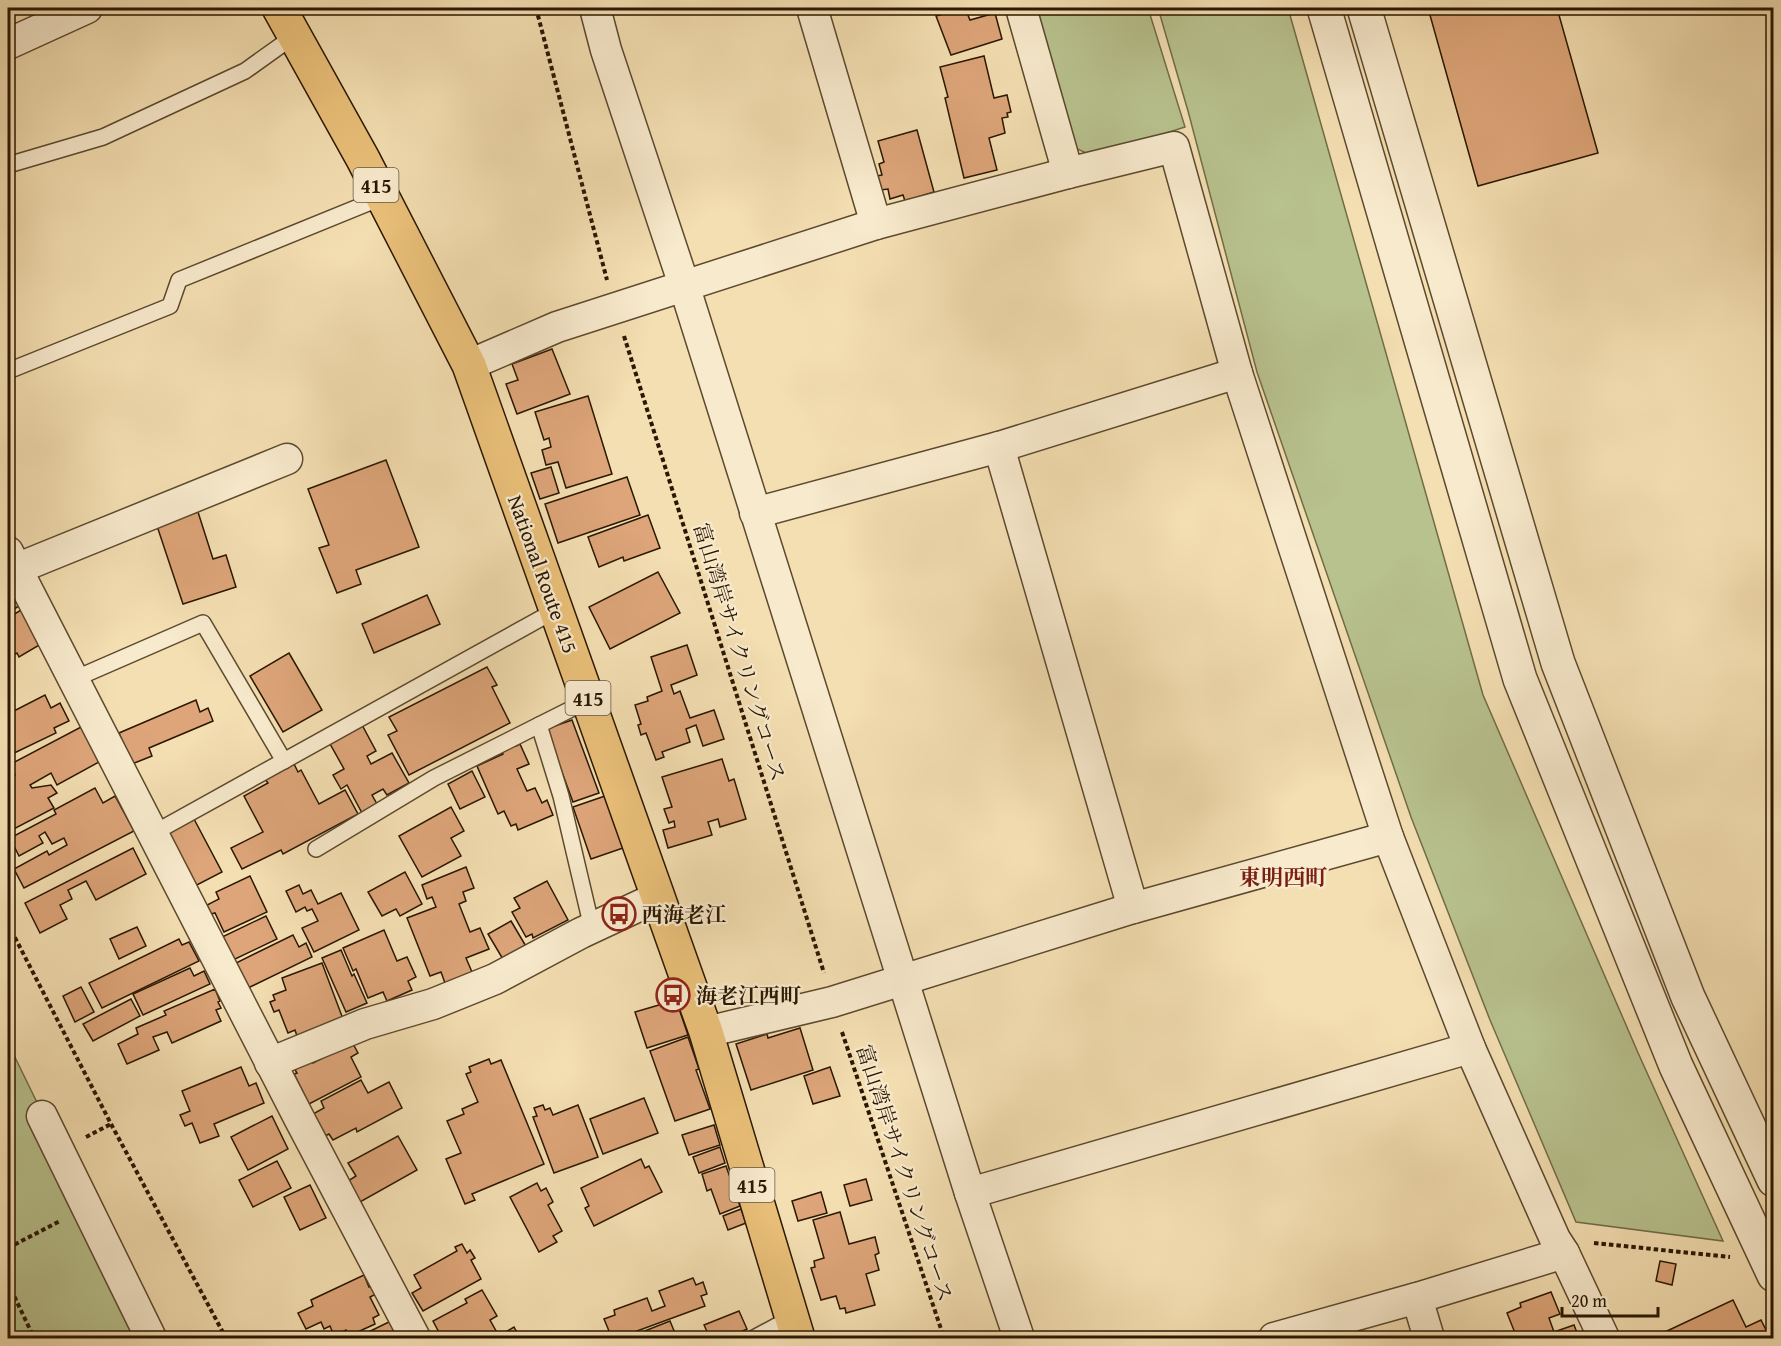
<svg xmlns="http://www.w3.org/2000/svg" width="1781" height="1346" font-family="'Gentium Book Plus','Noto Serif JP',serif">
<style>
.green{fill:#b8c28e;stroke:#716c48;stroke-width:1.5}
.building{fill:#dda579;stroke:#2a1702;stroke-width:1.5}
.lines{fill:none;stroke-linecap:round;stroke-linejoin:round}
.service-casing{stroke:#5c492e;stroke-width:18}
.minor-casing{stroke:#5c492e;stroke-width:33}
.tertiary-casing{stroke:#5c492e;stroke-width:36}
.trunk-casing{stroke:#2a1702;stroke-width:36}
.path{stroke:#2a1702;stroke-width:4;stroke-dasharray:4.5 3;stroke-linecap:butt}
.service{stroke:#f8eacd;stroke-width:15}
.minor{stroke:#f8eacd;stroke-width:30}
.tertiary{stroke:#f8eacd;stroke-width:33}
.trunk{stroke:#eac079;stroke-width:33}
.labels{text-anchor:middle;dominant-baseline:central;stroke-width:4.5;stroke-linejoin:round;paint-order:stroke}
.shield{fill:#f8eacd;stroke:#68563f;stroke-width:1.5}
.shield-label{font-size:20px;font-weight:bold;fill:#2a1702}
.street-label{font-size:21px;fill:#2a1702;stroke:#f8eacd}
.poi-label{font-size:21px;font-weight:bold;fill:#2a1702;stroke:#f8eacd;text-anchor:start}
.neighbourhood-label{font-size:22px;font-weight:bold;fill:#7a1f14;stroke:#f8eacd}
</style>
<rect width="100%" height="100%" fill="#f4dfb2"/>
<filter id="stains"><feTurbulence type="fractalNoise" baseFrequency=".00333" numOctaves="4"/><feColorMatrix values="0 0 0 0 .2 0 0 0 0 .09 0 0 0 0 .02 0 0 0 .5 -.17"/></filter>
<radialGradient id="worn" r=".72"><stop offset=".6" stop-color="#630" stop-opacity="0"/><stop offset="1" stop-color="#630" stop-opacity=".3"/></radialGradient>
<!-- green -->
<g class="green">
<path d="M1032,8H1148L1185,127L1123,147L1086,153L1071,146Z"/>
<path d="M1158,8H1288L1483,695L1639,1055L1723,1241L1576,1222L1490,1020L1411,817L1257,372L1188,111Z"/>
<path d="M8,1043L152,1338H8Z"/>
</g>
<!-- building -->
<g class="building">
<path d="M830,8H854L831,14Z"/>
<path d="M917,8H939L918,12Z"/>
<path d="M965,8L970,20L995,13L1002,39L951,55L936,16Z"/>
<path d="M1428,8H1557L1598,153L1478,186Z"/>
<path d="M984,56L994,98L1007,95L1011,112L1007,113L1008,117L1002,118L1005,133L989,138L997,170L964,178L945,98L948,97L940,67Z"/>
<path d="M917,130L934,192L905,201L903,195L890,199L888,189L881,190L877,176L882,175L879,164L884,162L878,141Z"/>
<path d="M552,349L570,394L517,414L506,384L518,380L512,364Z"/>
<path d="M588,396L612,474L566,488L558,462L546,465L542,450L551,447L549,438L544,440L535,412Z"/>
<path d="M386,460L419,547L356,570L361,584L337,593L319,548L329,545L308,489Z"/>
<path d="M551,467L559,493L540,499L531,473Z"/>
<path d="M627,477L640,515L558,543L545,504Z"/>
<path d="M198,512L213,559L226,555L236,587L183,604L156,523L169,522Z"/>
<path d="M648,515L660,548L624,561L623,557L599,567L588,537Z"/>
<path d="M658,572L680,613L610,649L589,607Z"/>
<path d="M8,587L19,606L8,613Z"/>
<path d="M427,595L440,624L374,653L362,624Z"/>
<path d="M21,610L41,644L19,657L17,653L8,658V618Z"/>
<path d="M687,645L697,675L671,685L674,694L680,691L690,718L714,710L724,739L703,746L696,725L686,729L690,742L662,752L664,757L656,760L646,733L641,735L638,725L641,724L635,705L648,701L647,697L662,691L651,657Z"/>
<path d="M289,653L322,710L283,732L250,676Z"/>
<path d="M487,667L497,685L492,687L510,723L409,775L388,735L397,731L389,717Z"/>
<path d="M45,695L51,708L60,703L69,721L54,728L56,733L8,756V714Z"/>
<path d="M196,700L200,712L208,708L213,721L149,748L152,756L132,764L119,733Z"/>
<path d="M572,720L599,793L573,802L546,729Z"/>
<path d="M361,723L376,751L367,756L371,764L392,753L409,783L387,795L383,789L372,795L377,804L362,813L347,785L341,789L333,775L344,769L329,742Z"/>
<path d="M81,727L99,762L57,785L51,773L30,785L32,788L51,785L57,793L48,798L54,808L10,831L8,826V778L15,775L9,765Z"/>
<path d="M514,742L516,746L520,744L529,764L517,769L527,791L535,788L542,803L547,800L553,815L518,830L516,824L511,826L504,811L498,814L477,766L503,754L501,749Z"/>
<path d="M722,759L729,781L734,779L746,819L720,827L718,819L708,822L712,835L668,848L663,830L675,827L674,821L669,823L664,809L672,807L662,777Z"/>
<path d="M293,762L298,772L301,770L319,804L345,790L358,814L283,854L281,850L242,869L231,848L263,832L244,796L268,783L264,778Z"/>
<path d="M472,771L485,797L460,809L448,784Z"/>
<path d="M95,788L103,803L115,796L134,831L24,888L14,869L47,851L49,855L67,845L64,838L52,844L45,832L39,836L43,843L19,856L10,838L56,814L54,810Z"/>
<path d="M605,796L623,848L591,859L573,807Z"/>
<path d="M451,807L464,831L451,838L461,856L422,877L399,836Z"/>
<path d="M194,819L222,872L193,887L165,835Z"/>
<path d="M133,848L146,874L96,900L86,881L68,890L72,899L60,905L67,919L40,933L25,903Z"/>
<path d="M466,867L474,888L463,892L466,901L459,904L470,932L480,928L489,949L466,958L472,972L445,983L441,972L430,976L407,918L436,907L432,897L427,899L422,885Z"/>
<path d="M405,872L422,904L400,916L396,909L382,916L368,892Z"/>
<path d="M250,876L267,912L224,932L215,913L211,914L207,905L219,899L216,892Z"/>
<path d="M547,881L568,920L533,938L532,934L526,937L512,912L520,908L514,898Z"/>
<path d="M299,885L303,894L311,890L318,904L341,893L359,930L314,952L302,928L318,921L312,909L307,911L305,907L296,912L286,891Z"/>
<path d="M266,916L277,939L231,961L220,938Z"/>
<path d="M511,921L527,948L504,961L488,934Z"/>
<path d="M137,927L146,946L119,959L110,939Z"/>
<path d="M384,930L397,961L407,957L416,977L408,981L412,990L387,1001L383,992L368,998L356,969L353,971L343,948Z"/>
<path d="M293,935L299,947L306,943L312,957L246,989L234,964Z"/>
<path d="M179,939L182,945L189,942L199,961L102,1008L89,983Z"/>
<path d="M341,950L352,976L354,974L367,1003L346,1012L322,958Z"/>
<path d="M322,963L343,1019L298,1039L295,1030L288,1033L279,1010L274,1012L270,1002L275,1000L273,995L286,990L282,978Z"/>
<path d="M190,968L194,976L204,971L210,984L143,1015L133,994Z"/>
<path d="M81,987L94,1012L75,1022L63,996Z"/>
<path d="M215,989L220,1001L218,1002L221,1008L216,1010L221,1021L172,1043L167,1032L153,1037L159,1050L127,1064L118,1044L138,1034L136,1028L166,1015L164,1011Z"/>
<path d="M131,999L140,1016L93,1041L83,1024Z"/>
<path d="M676,1000L688,1035L647,1048L635,1012Z"/>
<path d="M800,1028L813,1070L751,1090L736,1044L767,1034L768,1038Z"/>
<path d="M688,1037L699,1069L696,1070L710,1109L675,1121L650,1051Z"/>
<path d="M352,1042L358,1053L351,1057L361,1077L309,1104L294,1074L297,1073L294,1068L311,1059L313,1063L325,1057L323,1053Z"/>
<path d="M489,1059L491,1064L501,1060L544,1164L472,1194L475,1200L465,1204L446,1159L461,1153L447,1121L464,1114L462,1109L478,1102L466,1074L471,1072L469,1067Z"/>
<path d="M241,1067L249,1086L256,1083L264,1103L214,1124L219,1136L200,1143L192,1123L185,1126L180,1115L190,1111L182,1091Z"/>
<path d="M830,1067L840,1096L813,1104L804,1076Z"/>
<path d="M361,1080L368,1093L389,1082L402,1108L357,1132L356,1128L333,1140L329,1134L325,1136L313,1114L324,1108L321,1101Z"/>
<path d="M644,1098L658,1133L603,1154L590,1119Z"/>
<path d="M543,1105L545,1110L550,1108L553,1115L578,1105L598,1157L554,1173L533,1117L537,1116L534,1108Z"/>
<path d="M272,1116L288,1149L248,1170L231,1137Z"/>
<path d="M714,1125L720,1145L689,1155L682,1135Z"/>
<path d="M398,1136L417,1170L360,1202L348,1181L356,1176L348,1163Z"/>
<path d="M720,1147L725,1163L699,1173L693,1157Z"/>
<path d="M641,1159L645,1168L649,1166L662,1192L594,1226L585,1208L589,1206L581,1188Z"/>
<path d="M277,1161L291,1188L253,1207L239,1180Z"/>
<path d="M726,1166L740,1206L720,1214L711,1189L707,1191L702,1174Z"/>
<path d="M866,1179L872,1200L850,1206L844,1185Z"/>
<path d="M537,1183L541,1191L546,1188L553,1202L548,1205L562,1231L553,1236L557,1242L539,1252L510,1197Z"/>
<path d="M310,1185L326,1218L300,1230L284,1197Z"/>
<path d="M821,1192L827,1213L798,1221L792,1201Z"/>
<path d="M741,1209L746,1223L728,1230L723,1216Z"/>
<path d="M840,1212L849,1244L875,1237L879,1253L875,1255L879,1270L866,1274L875,1305L846,1313L845,1308L840,1309L836,1296L821,1300L811,1268L815,1267L814,1261L824,1258L813,1220Z"/>
<path d="M462,1244L467,1253L470,1250L475,1258L471,1260L481,1279L423,1311L412,1293L421,1288L414,1275L457,1251L455,1247Z"/>
<path d="M1660,1261L1676,1264L1672,1285L1656,1281Z"/>
<path d="M364,1275L369,1287L374,1285L378,1293L370,1297L379,1315L373,1318L375,1324L349,1336L346,1330L334,1336L330,1326L324,1329L321,1322L306,1329L298,1313L313,1306L311,1300Z"/>
<path d="M693,1278L696,1285L703,1282L707,1294L701,1296L705,1306L618,1338H599L598,1335L609,1331L604,1319L615,1315L614,1310L647,1298L652,1311L665,1306L659,1291Z"/>
<path d="M482,1290L497,1316L490,1320L499,1336L514,1327L520,1338H442L433,1321L467,1303L465,1299Z"/>
<path d="M1551,1292L1560,1314L1549,1318L1554,1332L1574,1325L1579,1338H1517L1507,1313L1521,1307L1520,1303Z"/>
<path d="M1733,1300L1746,1327L1761,1320L1770,1338H1652Z"/>
<path d="M739,1311L747,1329L736,1334L738,1337L736,1338H710L704,1325Z"/>
<path d="M395,1319L404,1338H356Z"/>
<path d="M670,1321L677,1338H627Z"/>
</g>
<g class="lines">
<defs>
<g id="service">
<path d="M8,165L103,137L245,71L294,36"/>
<path d="M8,371L170,306L179,280L383,197"/>
<path d="M72,680L203,623L284,761"/>
<path d="M539,725L561,796L592,928"/>
<path d="M152,834L556,610"/>
<path d="M316,849L434,778L589,700"/>
<path d="M754,1338L791,1318"/>
</g>
<g id="minor">
<path d="M595,8L606,50L684,285L970,1193L1019,1338"/>
<path d="M812,8L876,224"/>
<path d="M1021,8L1068,173"/>
<path d="M8,44L87,8"/>
<path d="M469,365L557,327L876,224L1068,173L1174,147L1237,373L1388,837L1470,1048L1555,1239L1564,1253L1604,1338"/>
<path d="M999,447L1133,908"/>
<path d="M755,513L999,447L1237,373"/>
<path d="M8,552L299,1118L415,1338"/>
<path d="M16,569L287,459"/>
<path d="M706,1032L832,1002L1133,908L1388,837"/>
<path d="M270,1063L365,1024L433,1004L495,979L581,933L658,897"/>
<path d="M42,1116L151,1338"/>
<path d="M970,1193L1470,1048"/>
<path d="M1417,1298L1429,1338"/>
<path d="M1274,1338L1417,1298L1564,1253"/>
</g>
<g id="tertiary">
<path d="M1324,8L1520,679L1676,1066L1774,1275"/>
<path d="M1364,8L1558,663L1688,997L1774,1180"/>
</g>
<path id="trunk" d="M279,8L363,159L469,365L706,1032L798,1338"/>
</defs>
<!-- service casing -->
<use href="#service" class="service-casing"/>
<!-- minor casing -->
<use href="#minor" class="minor-casing"/>
<!-- tertiary casing -->
<use href="#tertiary" class="tertiary-casing"/>
<!-- trunk casing -->
<use href="#trunk" class="trunk-casing"/>
<!-- path -->
<g class="path">
<path d="M536,8L607,280"/>
<path d="M624,336L824,973"/>
<path d="M8,924L111,1124L226,1338"/>
<path d="M842,1032L944,1338"/>
<path d="M86,1137L111,1124"/>
<path d="M1594,1243L1730,1257"/>
<path d="M8,1248L60,1221"/>
<path d="M8,1283L34,1338"/>
</g>
<!-- service -->
<use href="#service" class="service"/>
<!-- minor -->
<use href="#minor" class="minor"/>
<!-- tertiary -->
<use href="#tertiary" class="tertiary"/>
<!-- trunk -->
<use href="#trunk" class="trunk"/>
</g>
<!-- icons -->
<defs>
<symbol id="bus-ring" viewBox="-11 -11 22 22"><circle r="9.5" fill="#f8eacd" stroke="#8f2418" stroke-width="1.5"/><path d="M-5-6H5V4H4V6H2V4H-2V6H-4V4H-5ZM-3.5-4V0h7V-4ZM-3.5 1.2v1.5H-2V1.2ZM2 1.2v1.5H3.5V1.2Z" fill="#8f2418"/></symbol>
</defs>
<g fill-rule="evenodd">
<use href="#bus-ring" x="600" y="895" width="38" height="38"/>
<use href="#bus-ring" x="654" y="976" width="38" height="38"/>
</g>
<g class="labels">
<!-- shield labels -->
<g class="shield">
<rect x="353.5" y="168" width="45" height="34" rx="4.5"/>
<rect x="565.5" y="681" width="45" height="34" rx="4.5"/>
<rect x="729.5" y="1168" width="45" height="34" rx="4.5"/>
</g>
<g class="shield-label">
<text x="376" y="185">415</text>
<text x="588" y="698">415</text>
<text x="752" y="1185">415</text>
</g>
<!-- street labels -->
<g class="street-label">
<text transform="translate(543 574) rotate(70)">National Route 415</text>
<text transform="translate(740 652) rotate(73)">富山湾岸サイクリングコース</text>
<text transform="translate(905 1173) rotate(72)">富山湾岸サイクリングコース</text>
</g>
<!-- poi labels -->
<g class="poi-label">
<text x="642" y="914">西海老江</text>
<text x="696" y="995">海老江西町</text>
</g>
<!-- neighbourhood labels -->
<g class="neighbourhood-label">
<text x="1283" y="877">東明西町</text>
</g>
</g>
<!-- margin -->
<rect width="1781" height="1346" fill="none" stroke="#f4dfb2" stroke-width="30"/>
<rect x="9" y="9" width="1763" height="1328" fill="none" stroke="#2a1702" stroke-width="3"/>
<rect x="15" y="15" width="1751" height="1316" fill="none" stroke="#2a1702" stroke-width="1.5"/>
<!-- scale -->
<path d="M1562 1307v9h96v-9" fill="none" stroke="#2a1702" stroke-width="3"/>
<text x="1571" y="1307" font-size="18" fill="#2a1702" stroke="#f8eacd" stroke-width="4.5" paint-order="stroke">20 m</text>
<rect width="100%" height="100%" filter="url(#stains)"/>
<rect width="100%" height="100%" fill="url(#worn)"/>
</svg>
